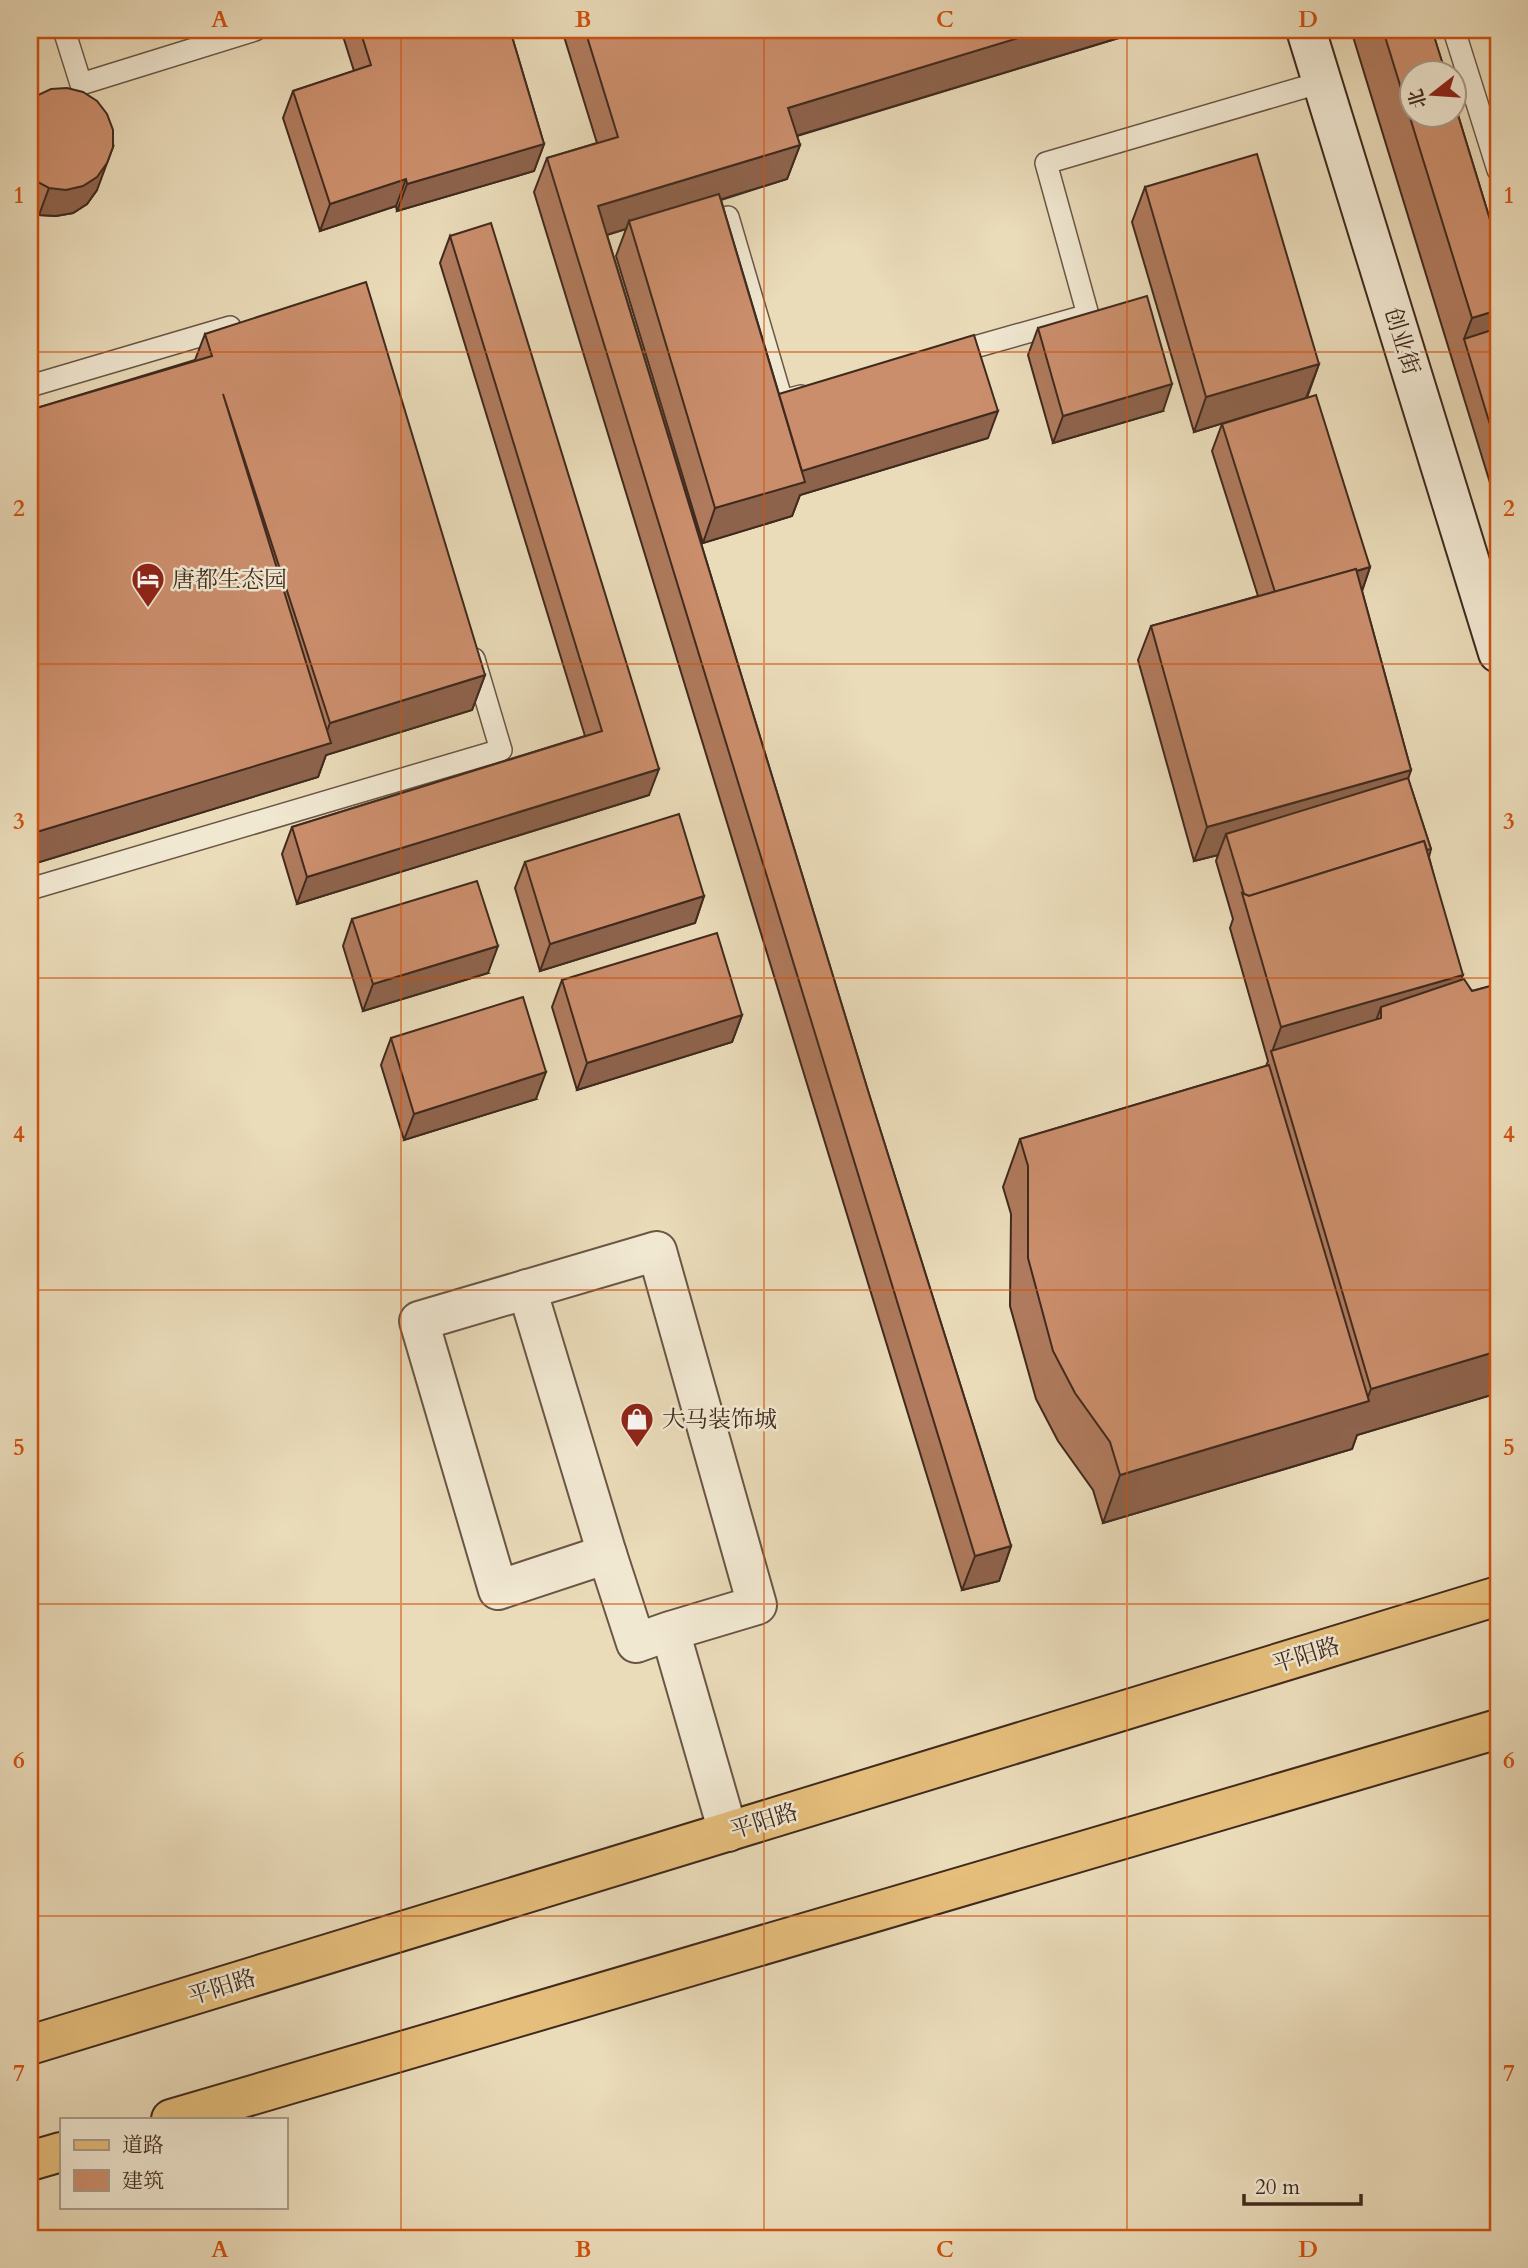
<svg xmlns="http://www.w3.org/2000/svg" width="1528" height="2268" font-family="Cardo,'Noto Serif SC',serif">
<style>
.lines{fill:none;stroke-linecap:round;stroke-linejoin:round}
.lane-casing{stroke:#6a5645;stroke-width:24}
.street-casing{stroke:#6a5645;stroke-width:42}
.secondary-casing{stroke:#402a1e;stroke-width:42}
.primary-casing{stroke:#402a1e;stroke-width:42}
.lane{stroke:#f1e8d2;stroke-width:21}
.street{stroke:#f1e8d2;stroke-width:38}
.secondary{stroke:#f1e8d2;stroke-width:38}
.primary{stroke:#e5be7c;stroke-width:38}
.wall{fill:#af7a5d;stroke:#402a1e;stroke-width:2}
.shaded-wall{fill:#8e634c;stroke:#402a1e;stroke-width:2}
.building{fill:#cb8e6c;stroke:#402a1e;stroke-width:2}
.grid{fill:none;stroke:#cf520f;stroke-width:2;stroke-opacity:0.55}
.labels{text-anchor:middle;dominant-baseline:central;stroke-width:5;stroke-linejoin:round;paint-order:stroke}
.street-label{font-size:23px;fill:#402a1e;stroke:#f1e8d2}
.poi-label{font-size:23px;fill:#402a1e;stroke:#f1e8d2;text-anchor:start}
.neatline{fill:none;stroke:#cf520f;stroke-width:2.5}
.grid-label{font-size:23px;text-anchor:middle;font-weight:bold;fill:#cf520f}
</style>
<rect width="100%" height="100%" fill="#eadbb9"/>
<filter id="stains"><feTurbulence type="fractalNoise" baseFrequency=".00286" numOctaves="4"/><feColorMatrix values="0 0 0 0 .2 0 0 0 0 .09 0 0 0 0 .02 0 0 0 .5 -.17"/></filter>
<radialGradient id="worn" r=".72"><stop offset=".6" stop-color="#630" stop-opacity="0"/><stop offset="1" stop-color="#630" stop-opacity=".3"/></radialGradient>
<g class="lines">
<defs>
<g id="lane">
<path d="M64,30L81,84L255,30"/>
<path d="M1454,30L1498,170"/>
<path d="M728,217L782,401L801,396"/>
<path d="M950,354L1088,315L1046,163L1322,82"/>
<path d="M30,386L230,327"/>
<path d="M30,889L501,750L474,659"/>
</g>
<g id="street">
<path d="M527,1289L607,1554"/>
<path d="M670,1631L757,1605L657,1251L419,1321L498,1590L607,1554L636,1643L670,1631L728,1832"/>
</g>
<path id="secondary" d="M1306,30L1498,653"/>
<g id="primary">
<path d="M30,2045L1498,1596"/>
<path d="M171,2119L1498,1729"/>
<path d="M30,2161L61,2152"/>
</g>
</defs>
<!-- lane casing -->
<use href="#lane" class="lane-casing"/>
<!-- street casing -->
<use href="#street" class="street-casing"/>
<!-- secondary casing -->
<use href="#secondary" class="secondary-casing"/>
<!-- primary casing -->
<use href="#primary" class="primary-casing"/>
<!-- lane -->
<use href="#lane" class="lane"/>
<!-- street -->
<use href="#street" class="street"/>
<!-- secondary -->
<use href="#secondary" class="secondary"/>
<!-- primary -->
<use href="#primary" class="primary"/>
</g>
<!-- wall -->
<g class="wall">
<path d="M346,30H510L544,144L534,171L397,211L396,206L320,231L283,118L293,91L354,71L343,36Z"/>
<path d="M562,30H1145L797,136L800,145L787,179L721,200L779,394L988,438L800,495L792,516L703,543L616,256L626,229L607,235L869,1094L1011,1546L999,1581L962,1590L534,192L547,158L597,143Z"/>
<path d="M1351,30H1432L1498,246V509Z"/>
<path d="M30,101L97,190L87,204L73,213L56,216L39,215L30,210Z"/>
<path d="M1145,187L1319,364L1307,398L1370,567L1362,591L1411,770L1408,778L1431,849L1429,857L1461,981L1472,991L1498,984V1393L1357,1435L1352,1449L1103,1523L1093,1490L1058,1441L1036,1399L1010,1306L1011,1214L1003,1187L1020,1139L1266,1066L1268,1061L1230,928L1233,919L1216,861L1218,855L1194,861L1138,660L1151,626L1258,596L1212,451L1222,424L1276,407L1194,432L1132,222Z"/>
<path d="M450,236L649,795L297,904L282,854L292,827L585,736L440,263Z"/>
<path d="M1038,328L1163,411L1053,443L1028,355Z"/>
<path d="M205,334L485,675L472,710L326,755L318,777L30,865V410L195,360Z"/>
<path d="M525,862L704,896L695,923L540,971L515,888Z"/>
<path d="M352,919L488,973L363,1011L343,946Z"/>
<path d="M562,980L742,1015L732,1042L577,1090L552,1007Z"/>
<path d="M391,1038L536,1099L404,1140L381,1065Z"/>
</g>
<!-- shaded-wall -->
<g class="shaded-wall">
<path d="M1044,30H1145L776,142L788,108Z"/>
<path d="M544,144L534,171L397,211L407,184Z"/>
<path d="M800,145L787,179L631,227L629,221L626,229L586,241L598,206Z"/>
<path d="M113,147L97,190L87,204L73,213L56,216L39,215L49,188Z"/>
<path d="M406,179L396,206L320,231L330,204Z"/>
<path d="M1498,310V352L1464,339L1472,318Z"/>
<path d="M1319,364L1306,398L1194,432L1206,397Z"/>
<path d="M1172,384L1163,411L1053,443L1063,416Z"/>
<path d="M998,411L988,438L800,495L792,516L703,543L715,508L797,472Z"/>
<path d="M1370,567L1361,594L1276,596Z"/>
<path d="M485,675L472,710L326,755L318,777L30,865V834L322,745L330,723Z"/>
<path d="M659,769L649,795L297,904L307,877Z"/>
<path d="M1411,770L1399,805L1226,834L1218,855L1194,861L1207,827Z"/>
<path d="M704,896L695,923L540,971L550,944Z"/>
<path d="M498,946L488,973L363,1011L373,984Z"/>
<path d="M1463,975L1450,1009L1381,1018V1007L1372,1032L1272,1052L1281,1027Z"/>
<path d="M742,1015L732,1042L577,1090L587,1063Z"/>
<path d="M546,1072L536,1099L404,1140L414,1114Z"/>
<path d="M1498,1351V1393L1357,1435L1352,1449L1103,1523L1120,1475L1366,1402L1371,1389Z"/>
<path d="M1011,1546L999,1581L962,1590L975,1556Z"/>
</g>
<!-- building -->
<g class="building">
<path d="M360,30H510L544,144L407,184L406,179L330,204L293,91L371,65Z"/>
<path d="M585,30H1044L788,108L800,145L598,206L869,1094L1011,1546L975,1556L547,158L618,137Z"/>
<path d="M1383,30H1432L1446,74H1412V116H1454V102L1498,246V310L1472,318Z"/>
<path d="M67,88L83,92L97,101L107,114L113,130V147L107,163L97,177L83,186L66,190L49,188L34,180L30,177V101L36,96L51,89Z"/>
<path d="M1257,154L1319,364L1206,397L1145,187Z"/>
<path d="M719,194L805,482L715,508L629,221Z"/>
<path d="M491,223L659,769L307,877L292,827L602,731L450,236Z"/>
<path d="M366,282L485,675L330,723L223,394L331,743L30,834V410L212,356L205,334Z"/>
<path d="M1147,296L1172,384L1063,416L1038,328Z"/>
<path d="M1498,328V451L1464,339Z"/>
<path d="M974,335L998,411L802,471L779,394Z"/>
<path d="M1316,395L1370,567L1356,571V569L1275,592L1222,424Z"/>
<path d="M1356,569L1411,770L1207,827L1151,626Z"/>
<path d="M1408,778L1431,849L1427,850L1424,841L1249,896L1244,894L1226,834Z"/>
<path d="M679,814L704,896L550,944L525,862Z"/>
<path d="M1424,841L1463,975L1281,1027L1242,893L1249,896Z"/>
<path d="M477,881L498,946L373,984L352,919Z"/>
<path d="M717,933L742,1015L587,1063L562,980Z"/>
<path d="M1464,979L1472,991L1498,984V1351L1371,1389L1271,1051L1381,1018V1007Z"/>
<path d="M523,997L546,1072L414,1114L391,1038Z"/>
<path d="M1269,1065L1369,1401L1120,1475L1110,1442L1075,1393L1053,1351L1028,1258V1166L1020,1139Z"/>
</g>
<!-- grid -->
<path class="grid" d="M401,30V2238M764,30V2238M1127,30V2238M30,352H1498M30,664H1498M30,978H1498M30,1290H1498M30,1604H1498M30,1916H1498"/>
<!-- icons -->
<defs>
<symbol id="hotel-pin" viewBox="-11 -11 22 30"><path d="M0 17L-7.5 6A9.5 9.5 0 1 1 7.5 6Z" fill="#8f2418" stroke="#f1e8d2"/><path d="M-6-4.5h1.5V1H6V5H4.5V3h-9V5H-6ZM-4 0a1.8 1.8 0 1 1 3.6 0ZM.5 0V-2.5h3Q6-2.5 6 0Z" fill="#fff"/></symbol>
<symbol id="shop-pin" viewBox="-11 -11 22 30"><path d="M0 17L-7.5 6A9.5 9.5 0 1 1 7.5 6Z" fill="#8f2418" stroke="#f1e8d2"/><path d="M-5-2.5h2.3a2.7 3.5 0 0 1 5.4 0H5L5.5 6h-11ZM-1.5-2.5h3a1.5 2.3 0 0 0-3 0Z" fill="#fff"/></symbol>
</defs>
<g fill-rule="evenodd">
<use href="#hotel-pin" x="129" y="560" width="38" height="52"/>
<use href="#shop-pin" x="618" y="1400" width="38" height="52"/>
</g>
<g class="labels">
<!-- street labels -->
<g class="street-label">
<text transform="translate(1402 341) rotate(73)">创业街</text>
<text transform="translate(1306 1655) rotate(-17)">平阳路</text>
<text transform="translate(764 1821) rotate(-17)">平阳路</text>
<text transform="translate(222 1987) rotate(-17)">平阳路</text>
</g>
<!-- poi labels -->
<g class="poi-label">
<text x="172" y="579">唐都生态园</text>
<text x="662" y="1419">大马装饰城</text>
</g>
</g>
<!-- margin -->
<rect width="1528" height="2268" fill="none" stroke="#eadbb9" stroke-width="77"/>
<!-- legend -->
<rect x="60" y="2118" width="228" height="91" fill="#f1e8d2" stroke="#aa9c8a" stroke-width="2"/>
<rect x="74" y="2140" width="35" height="10" fill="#e5be7c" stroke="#aa9c8a" stroke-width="2"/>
<text x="122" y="2152" font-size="21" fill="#402a1e">道路</text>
<rect x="74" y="2170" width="35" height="21" fill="#cb8e6c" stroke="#aa9c8a" stroke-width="2"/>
<text x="122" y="2188" font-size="21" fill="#402a1e">建筑</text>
<!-- north arrow -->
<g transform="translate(1433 94) rotate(253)"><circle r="33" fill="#f1e8d2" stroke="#aa9c8a" stroke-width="2"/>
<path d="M0-5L12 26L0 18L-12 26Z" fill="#8f2418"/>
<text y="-10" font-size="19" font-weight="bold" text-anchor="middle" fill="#402a1e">北</text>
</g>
<!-- scale -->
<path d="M1244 2194v10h117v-10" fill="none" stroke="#402a1e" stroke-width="3.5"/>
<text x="1255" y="2194" font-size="21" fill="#402a1e" stroke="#f1e8d2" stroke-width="5" paint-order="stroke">20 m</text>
<rect x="38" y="38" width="1452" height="2192" class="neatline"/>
<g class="grid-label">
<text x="220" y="27">A</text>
<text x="583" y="27">B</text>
<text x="945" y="27">C</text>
<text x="1308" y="27">D</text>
<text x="19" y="203">1</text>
<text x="1509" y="203">1</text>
<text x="19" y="516">2</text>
<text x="1509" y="516">2</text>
<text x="19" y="829">3</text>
<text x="1509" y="829">3</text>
<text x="19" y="1142">4</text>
<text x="1509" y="1142">4</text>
<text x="19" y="1455">5</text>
<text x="1509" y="1455">5</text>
<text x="19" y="1768">6</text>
<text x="1509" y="1768">6</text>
<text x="19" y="2081">7</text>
<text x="1509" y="2081">7</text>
<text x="220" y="2257">A</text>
<text x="583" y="2257">B</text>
<text x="945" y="2257">C</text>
<text x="1308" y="2257">D</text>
</g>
<rect width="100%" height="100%" filter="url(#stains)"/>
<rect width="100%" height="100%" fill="url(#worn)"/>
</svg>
